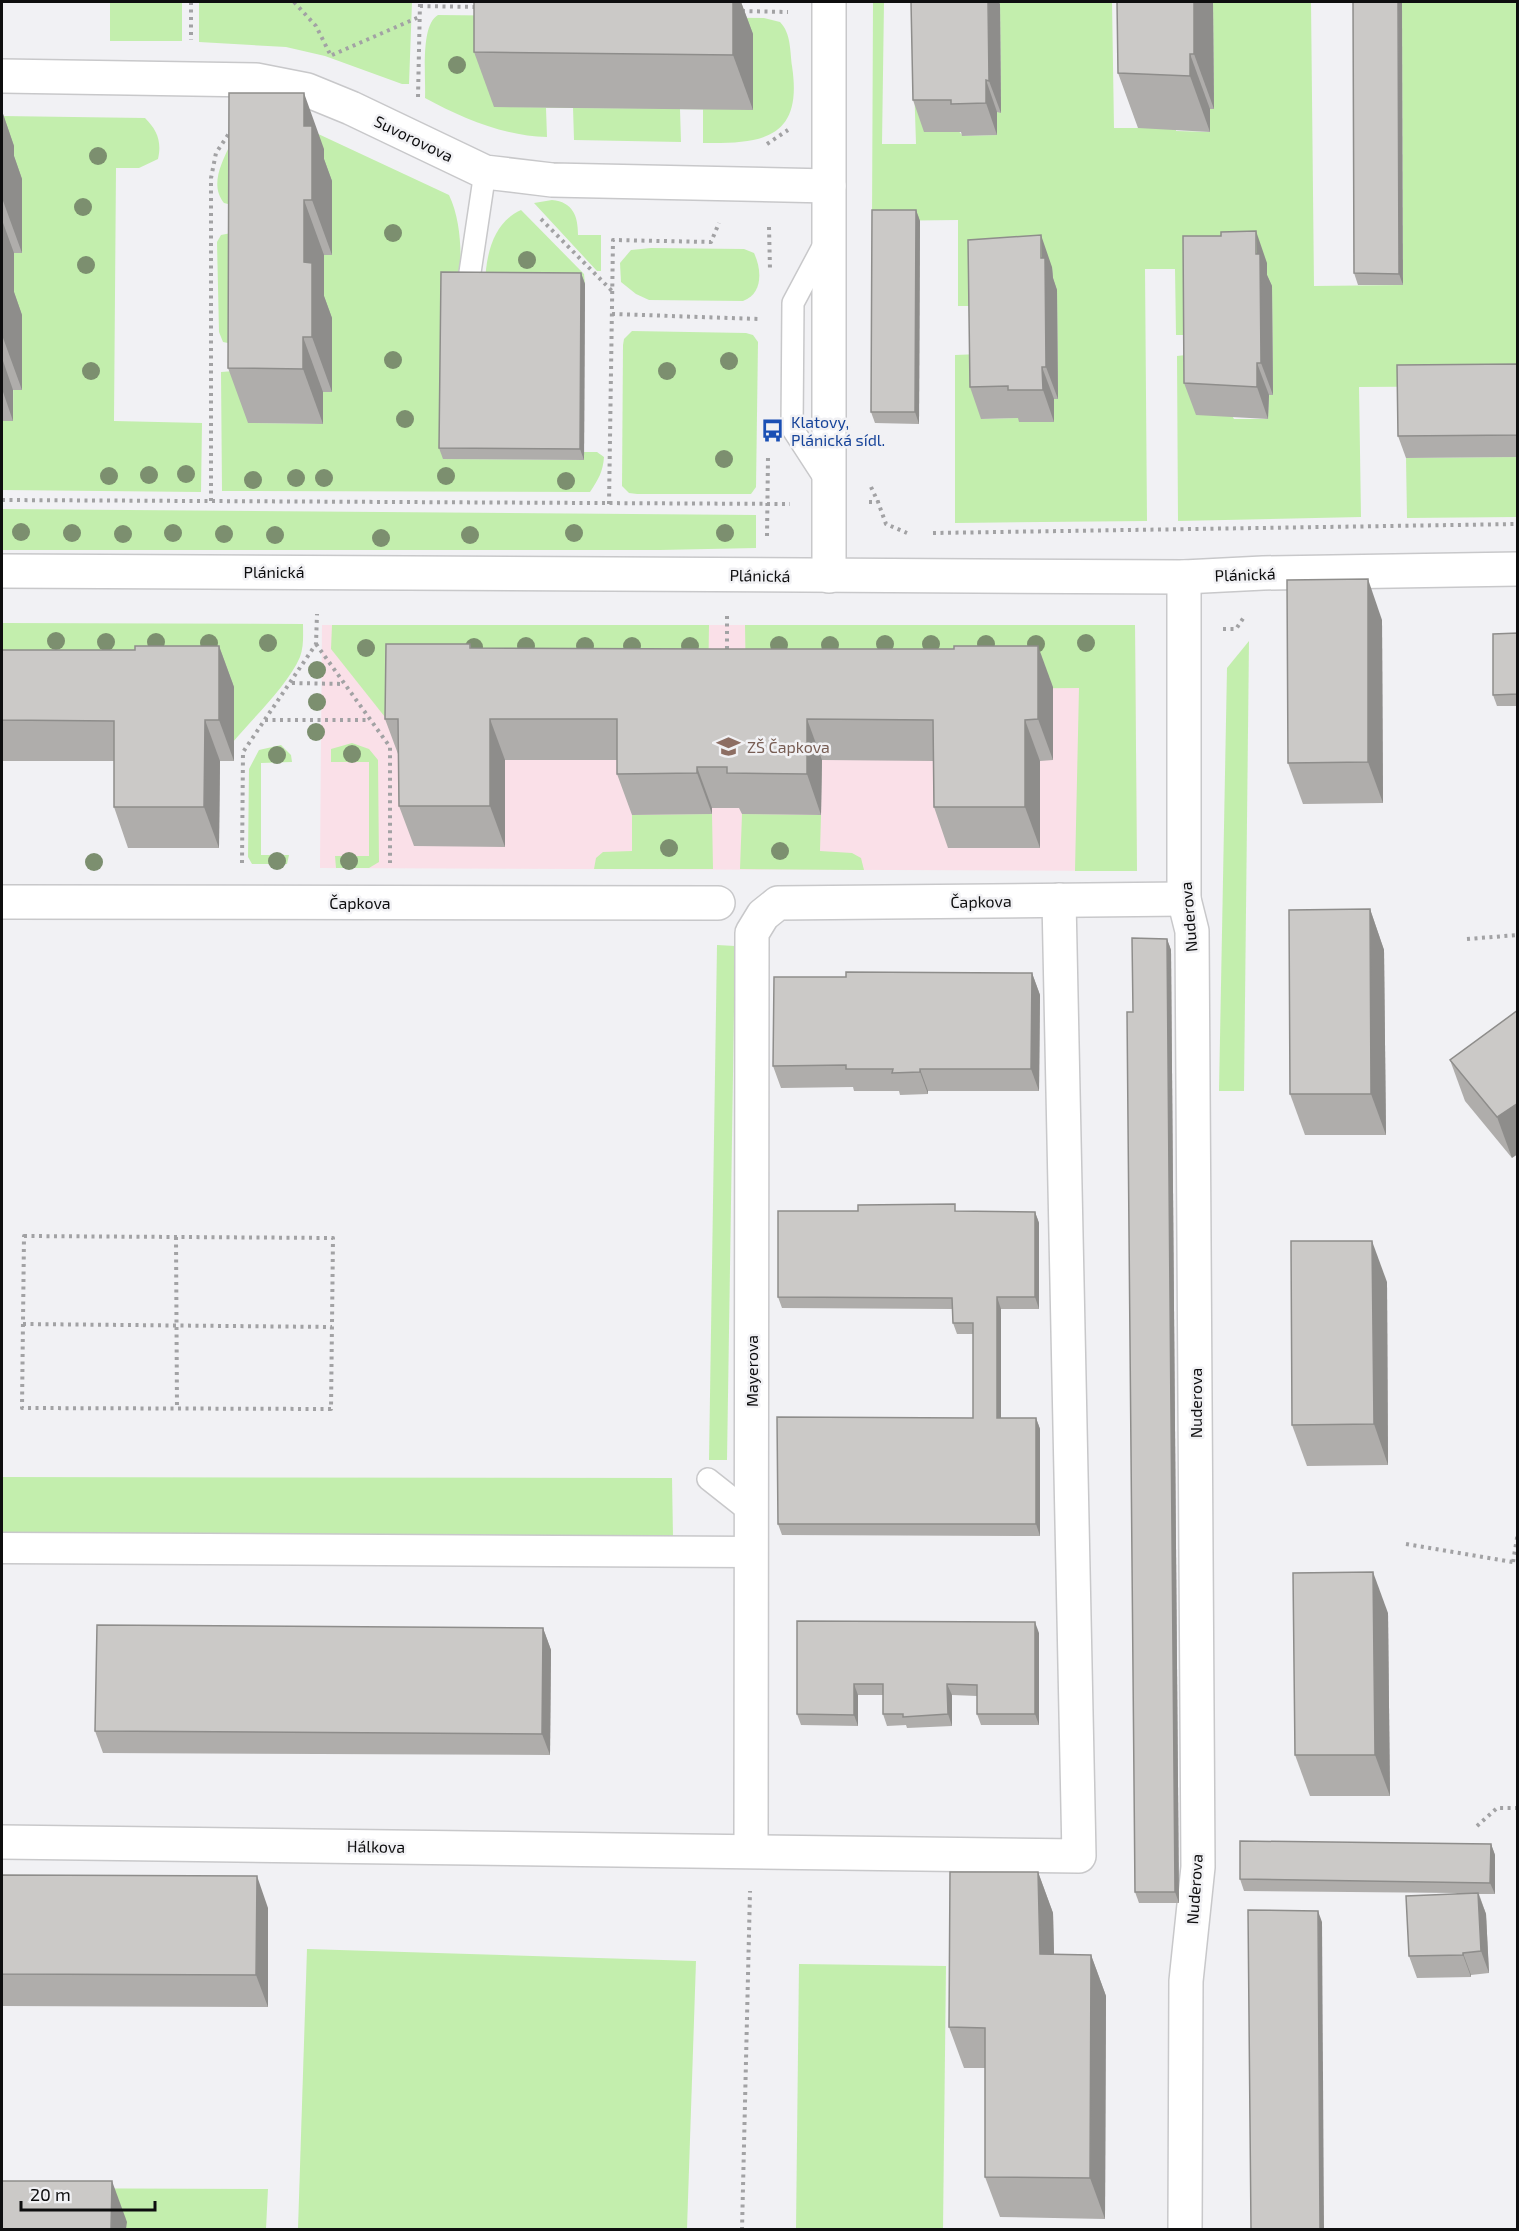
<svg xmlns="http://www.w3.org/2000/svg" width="1519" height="2231" font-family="'Exo 2',sans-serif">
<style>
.education{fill:#fae0e8}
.green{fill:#c3eead}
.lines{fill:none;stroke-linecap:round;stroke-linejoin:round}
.service-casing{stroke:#c8c8ca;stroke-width:24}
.pedestrian-casing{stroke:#c8c8ca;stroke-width:33}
.minor-casing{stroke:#c8c8ca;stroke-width:36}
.secondary-casing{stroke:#c8c8ca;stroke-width:36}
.path{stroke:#a2a2a4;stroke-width:4;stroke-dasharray:3 4.5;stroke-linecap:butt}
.service{stroke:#fff;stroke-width:21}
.pedestrian{stroke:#fff;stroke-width:30}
.minor{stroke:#fff;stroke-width:33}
.secondary{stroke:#fff;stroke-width:33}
.tree{fill:#7c8f6f}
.wall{fill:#afadab}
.shaded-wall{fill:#8e8d8b}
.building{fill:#cbc9c7;stroke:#8e8d8b;stroke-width:1.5}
.labels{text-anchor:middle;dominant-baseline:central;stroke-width:5;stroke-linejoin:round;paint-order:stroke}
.street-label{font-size:16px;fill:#0e0e0f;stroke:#f1f1f4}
.transit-label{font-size:16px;fill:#164399;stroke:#f1f1f4;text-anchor:start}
.education-label{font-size:16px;fill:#785e54;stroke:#f1f1f4;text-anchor:start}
</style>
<rect width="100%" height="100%" fill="#f1f1f4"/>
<!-- education -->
<path class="education" d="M322,625H1135L1137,871L320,868Z"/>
<!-- green -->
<g class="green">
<rect x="110" y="2" width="72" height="39"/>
<path d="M199,2H412L409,84H402L325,56L286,47L199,42Z"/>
<path d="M873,2H884L882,144H916L914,82L963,136L997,135V112H1001L1000,4L996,2H1112L1114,128H1176V131L1210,132V109L1214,108L1213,2H1311L1314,286L1403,285L1402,2H1517V386L1359,387L1361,517L1178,521L1177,356L1195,354L1234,419H1268L1269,395H1273L1272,287L1195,335H1176L1175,269H1145L1147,521L955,523V355L980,354L981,419L1019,418L1020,422H1054V399L1058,398L1057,290L980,306H958V220L872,221Z"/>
<path d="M438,15L764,18L780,22C791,33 790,51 792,66C803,138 764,144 703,143V109L753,110L494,107L546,108L547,137C504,136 462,118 425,98C426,77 420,25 438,15Z"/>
<path d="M573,108L680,109L681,142L574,140Z"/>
<path d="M2,116L145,118C157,130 162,141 158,159L139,168H116L114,421L202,423L201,492L2,490V421H13L14,253H22L14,179Z"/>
<path d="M314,132L449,195C469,237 458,300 454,345C450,383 447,421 443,459L583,460L584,452H597L604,457C603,472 598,480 590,492L222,491L221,372L248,370L249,423L323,424V392L332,391V318L324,317V255L236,206L224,203C210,186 221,164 229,147Z"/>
<path d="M552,200C573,202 578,216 578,235H601V271H597L534,203Z"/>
<path d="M521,210L584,274L585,284H485C486,254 493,223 521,210Z"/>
<path d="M231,233L233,344L223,342L219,332L217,242L221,235Z"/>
<path d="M651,248L744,249L754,253C762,270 763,294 743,301L649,300L636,294L621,282L620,263L631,250Z"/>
<path d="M632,331L746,333L753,335L758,342L756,487L751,494H637L629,493L622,486L623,345L624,339Z"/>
<path d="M1517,457V517L1407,518L1406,458Z"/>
<path d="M2,509L756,515V548L660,550H2Z"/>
<path d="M2,623L303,624C303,635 304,646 300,657C288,685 253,718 233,742L2,689Z"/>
<path d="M332,625H709L708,690L400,736L331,649Z"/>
<path d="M745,625H1135L1137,871H1075L1079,688L746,690Z"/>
<path d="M1249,641L1244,1091H1219L1227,668Z"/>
<path d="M352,743L369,749L378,760L379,862L369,868H336L335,856H369V762H331V749Z"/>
<path d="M281,745L291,755L292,762L261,763V855H289L287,864H252L248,857L249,769L259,750Z"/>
<path d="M712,814L713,869H594L596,858L603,852L632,851V815Z"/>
<path d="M742,814L821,815L820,851L852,853L861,858L864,870L740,869Z"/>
<path d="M717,945L735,946L727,1460H709Z"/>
<path d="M2,1477L672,1478L673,1536L2,1535Z"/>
<path d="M307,1949L696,1961L687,2229H298Z"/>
<path d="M799,1964L946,1966L943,2229H796Z"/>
<path d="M2,2188L268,2189L266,2229H126V2222Z"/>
</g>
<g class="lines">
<defs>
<g id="service">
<path d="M826,241L793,303L792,428L827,482"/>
<path d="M469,279L485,172"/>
<path d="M708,1479L751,1513"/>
</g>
<path id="pedestrian" d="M2,1548L751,1552"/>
<g id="minor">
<path d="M829,2V576"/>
<path d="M2,76L256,80L307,90L351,108L485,172L552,180L829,186"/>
<path d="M1184,577V899L1192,931L1198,1867L1186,1981L1185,2230"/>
<path d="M2,902L718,903"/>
<path d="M2,1842L1079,1856L1059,900"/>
<path d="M751,1850L752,933L763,915L778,903L1184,899"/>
</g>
<path id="secondary" d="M2,571L1184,577L1263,573L1518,569"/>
</defs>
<!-- service casing -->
<use href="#service" class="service-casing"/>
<!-- pedestrian casing -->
<use href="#pedestrian" class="pedestrian-casing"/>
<!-- minor casing -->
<use href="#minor" class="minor-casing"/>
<!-- secondary casing -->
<use href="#secondary" class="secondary-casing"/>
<!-- path -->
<g class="path">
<path d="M191,2V40"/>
<path d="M294,2L316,26L331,56"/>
<path d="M420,6L476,7"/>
<path d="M742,11L788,12"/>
<path d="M332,55L419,17"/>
<path d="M418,97L420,2"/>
<path d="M767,144L788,130"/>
<path d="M541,219L612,291"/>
<path d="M769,227L770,269"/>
<path d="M612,314L760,319"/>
<path d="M871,487L878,502"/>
<path d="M2,500L790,504"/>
<path d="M211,501V178L216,153L232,129"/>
<path d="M869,502H878L886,524L907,533"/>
<path d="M609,504L613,240L711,242L719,223"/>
<path d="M933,533L1518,524"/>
<path d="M767,536L768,457"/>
<path d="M727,616V654"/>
<path d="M1223,629H1236L1244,617"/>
<path d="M316,644L390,747V863"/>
<path d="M292,683L344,684"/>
<path d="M265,720H370"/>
<path d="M242,863L243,752L316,644L317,614"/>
<path d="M1467,939L1518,935"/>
<path d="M24,1236L333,1238L331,1409L22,1408Z"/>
<path d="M176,1237L177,1409"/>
<path d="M23,1324L332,1327"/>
<path d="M1406,1544L1518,1563"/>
<path d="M1513,1562L1518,1532"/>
<path d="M1477,1826L1497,1808H1518"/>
<path d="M742,2230L750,1891"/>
</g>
<!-- service -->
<use href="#service" class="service"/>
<!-- pedestrian -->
<use href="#pedestrian" class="pedestrian"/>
<!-- minor -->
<use href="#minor" class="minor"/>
<!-- secondary -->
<use href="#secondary" class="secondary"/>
</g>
<!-- trees -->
<g class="tree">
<circle cx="457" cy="65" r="9"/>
<circle cx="98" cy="156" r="9"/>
<circle cx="83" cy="207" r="9"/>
<circle cx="393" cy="233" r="9"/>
<circle cx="527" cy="260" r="9"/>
<circle cx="86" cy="265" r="9"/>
<circle cx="393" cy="360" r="9"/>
<circle cx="729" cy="361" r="9"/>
<circle cx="91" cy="371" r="9"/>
<circle cx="667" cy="371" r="9"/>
<circle cx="405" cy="419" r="9"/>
<circle cx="724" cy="459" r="9"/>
<circle cx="186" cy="474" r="9"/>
<circle cx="149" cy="475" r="9"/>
<circle cx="109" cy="476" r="9"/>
<circle cx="446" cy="476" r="9"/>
<circle cx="296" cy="478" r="9"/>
<circle cx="324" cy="478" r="9"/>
<circle cx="253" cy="480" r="9"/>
<circle cx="566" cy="481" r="9"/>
<circle cx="21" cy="532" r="9"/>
<circle cx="72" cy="533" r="9"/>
<circle cx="173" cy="533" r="9"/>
<circle cx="574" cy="533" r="9"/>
<circle cx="725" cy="533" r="9"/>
<circle cx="123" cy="534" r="9"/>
<circle cx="224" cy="534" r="9"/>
<circle cx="275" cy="535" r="9"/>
<circle cx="470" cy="535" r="9"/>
<circle cx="381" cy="538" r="9"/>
<circle cx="56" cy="641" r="9"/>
<circle cx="106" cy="642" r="9"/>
<circle cx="156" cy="642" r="9"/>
<circle cx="209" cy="643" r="9"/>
<circle cx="268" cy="643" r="9"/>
<circle cx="1086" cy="643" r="9"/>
<circle cx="885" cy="644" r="9"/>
<circle cx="931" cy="644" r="9"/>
<circle cx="986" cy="644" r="9"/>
<circle cx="1036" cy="644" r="9"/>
<circle cx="779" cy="645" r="9"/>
<circle cx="830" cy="645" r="9"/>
<circle cx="526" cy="646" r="9"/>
<circle cx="585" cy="646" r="9"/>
<circle cx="632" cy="646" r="9"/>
<circle cx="690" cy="646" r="9"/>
<circle cx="474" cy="647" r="9"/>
<circle cx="366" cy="648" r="9"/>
<circle cx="317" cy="670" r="9"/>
<circle cx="317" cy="702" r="9"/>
<circle cx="316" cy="732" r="9"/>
<circle cx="352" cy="754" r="9"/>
<circle cx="277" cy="755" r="9"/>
<circle cx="669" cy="848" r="9"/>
<circle cx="780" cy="851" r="9"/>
<circle cx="277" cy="861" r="9"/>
<circle cx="349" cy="861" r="9"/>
<circle cx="94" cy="862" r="9"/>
</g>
<!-- wall -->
<g class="wall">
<path d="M474,2H741L753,34V110L494,107L474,52Z"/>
<path d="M1213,2L1214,109H1210V132L1138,128L1118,73Z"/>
<path d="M1353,2L1403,285H1358L1354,273Z"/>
<path d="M1000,4L1001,113L997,112V135L962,136L961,132H924L913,100Z"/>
<path d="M2,111L14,146V156L22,179V253H14V292L22,315V390H13V421H2Z"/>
<path d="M324,149V159L332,181V255H324V296L332,318V392H323V424L248,423L228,368Z"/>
<path d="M916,210L920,221L919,424L875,423L871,412Z"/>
<path d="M1267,263V275L1272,286L1273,395H1269L1268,419L1196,415L1184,383Z"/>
<path d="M1052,267L1053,278L1057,290L1058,399H1054V422H1019L1018,418L981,419L970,387Z"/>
<path d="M581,273L585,284L584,460L443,459L439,448Z"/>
<path d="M1518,364V457L1406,458L1398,436Z"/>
<path d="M1382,620L1383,803L1303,804L1288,763Z"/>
<path d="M1518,633V706H1497L1493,695Z"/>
<path d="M470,644L471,648L1053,687V760L1040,761V848H948L934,807L933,761L822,760L821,815L742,814L739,808H712V814L632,815L617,774V760H505V847L414,846L399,806L398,754L385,719Z"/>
<path d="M219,646L234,687V761H220L219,848H128L114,807V761H2V804V650H135Z"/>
<path d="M1370,909L1384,950L1386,1135H1305L1290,1094Z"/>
<path d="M1167,939L1171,950L1179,1903H1139L1135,1892L1133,1012Z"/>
<path d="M1032,973L1040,995L1039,1091H928V1094L900,1095L899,1091H854L853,1087L781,1088L773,1066L846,977Z"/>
<path d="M1518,1010L1512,1158L1465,1101L1450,1060Z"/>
<path d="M957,1211L1035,1212L1039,1223V1309H1001V1418H1036L1040,1429V1536L782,1535L778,1524L973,1418V1334H957L953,1323L952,1309L782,1308L778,1297Z"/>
<path d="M1387,1282L1388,1465L1307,1466L1292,1425Z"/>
<path d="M1388,1613L1390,1796H1310L1295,1755Z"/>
<path d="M797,1621L1039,1633V1725H981L977,1714V1696L952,1695V1726L907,1728L906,1725L887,1726L883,1714V1695H858V1726L801,1725L797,1714Z"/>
<path d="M543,1628L551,1650L550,1755L103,1753L95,1731Z"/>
<path d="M1491,1844L1495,1855V1894H1479L1486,1914L1489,1973L1471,1975V1977L1417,1978L1409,1956L1457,1893L1244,1891L1240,1879Z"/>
<path d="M1038,1872L1053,1913L1054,1954L1091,1955L1106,1996L1105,2219L1000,2217L985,2177V2068H964L949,2027Z"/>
<path d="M2,1875L268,1908V2007L2,2006Z"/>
</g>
<!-- shaded-wall -->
<g class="shaded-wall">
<path d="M733,2H741L753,34V110L733,55Z"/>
<path d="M988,2H999L1000,4L1001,113L989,81Z"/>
<path d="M1194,2H1213L1214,109L1194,54Z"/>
<path d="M1398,2H1402L1403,285L1399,274Z"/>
<path d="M1190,54L1210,109V132L1190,76Z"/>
<path d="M986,80L997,112V135L986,103Z"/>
<path d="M304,93L324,149V159L332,181V255L312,200L304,126Z"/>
<path d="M2,111L14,146V156L22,179V253L2,198Z"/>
<path d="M304,200L324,255V296L332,318V392L312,337L304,262Z"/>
<path d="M916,210L920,221L919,424L915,412Z"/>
<path d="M2,220L14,253V292L22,315V390L2,335Z"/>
<path d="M1256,231L1267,263V275L1272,286L1273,395L1261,363Z"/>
<path d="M1041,235L1052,267L1053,278L1057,290L1058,399L1046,367Z"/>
<path d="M581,273L585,284L584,460L580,449Z"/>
<path d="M303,337L323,392V424L303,369Z"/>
<path d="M2,358L13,390V421L2,389Z"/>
<path d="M1257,363L1269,395L1268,419L1257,387Z"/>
<path d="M1042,367L1054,399V422L1043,390Z"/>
<path d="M1368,579L1382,620L1383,803L1368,762Z"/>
<path d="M219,646L234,687V761L219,720Z"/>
<path d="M1038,646L1053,687V760L1038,719Z"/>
<path d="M490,719L505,760V847L490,806Z"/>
<path d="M807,719L822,760L821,815L807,774Z"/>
<path d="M205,720L220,761L219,848L204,807Z"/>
<path d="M1025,720L1040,761V848L1025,807Z"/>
<path d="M697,767L712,808V814L697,773Z"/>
<path d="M1370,909L1384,950L1386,1135L1371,1094Z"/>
<path d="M1167,939L1171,950L1179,1903L1175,1892Z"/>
<path d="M1032,973L1040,995L1039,1091L1031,1069Z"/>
<path d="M920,1069L928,1091V1094L920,1072Z"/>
<path d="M1518,1103V1154L1512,1158L1497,1117Z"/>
<path d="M1035,1212L1039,1223V1309L1035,1297Z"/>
<path d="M1372,1241L1387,1282L1388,1465L1374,1424Z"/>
<path d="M997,1297L1001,1309V1429L997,1418Z"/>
<path d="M1036,1418L1040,1429V1536L1036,1524Z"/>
<path d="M1373,1572L1388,1613L1390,1796L1375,1755Z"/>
<path d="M1035,1622L1039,1633V1725L1035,1714Z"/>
<path d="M543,1628L551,1650L550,1755L542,1734Z"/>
<path d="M854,1684L858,1695V1726L854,1715Z"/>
<path d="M947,1684L952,1695V1726L948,1714Z"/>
<path d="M1491,1844L1495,1855V1894L1490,1883Z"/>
<path d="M1038,1872L1053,1913L1055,1995L1040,1954Z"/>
<path d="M257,1876L268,1908V2007L256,1975Z"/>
<path d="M1478,1893L1486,1914L1489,1973L1481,1951Z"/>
<path d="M1318,1911L1322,1922L1324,2229H1320Z"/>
<path d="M1463,1953L1471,1975V1977L1463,1955Z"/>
<path d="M1091,1955L1106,1996L1105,2219L1090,2178Z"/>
<path d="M112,2181L127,2222L126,2229H111Z"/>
</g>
<!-- building -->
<g class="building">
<path d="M474,2H733V55L474,52Z"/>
<path d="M911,2H988L989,81L986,80V103L951,104V100H913Z"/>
<path d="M1117,2H1194V54H1190V76L1118,73Z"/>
<path d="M1353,2H1398L1399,274L1354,273Z"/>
<path d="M229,93H304V126H312V200H304V262L312,263V337H303V369L228,368Z"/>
<path d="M872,210H916L915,412H871Z"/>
<path d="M1256,231V254H1260L1261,363H1257V387L1184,383L1183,236H1221V232Z"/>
<path d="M1041,235V258H1045L1046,367H1042L1043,390H1008V386L970,387L968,240Z"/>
<path d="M441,272L581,273L580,449L439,448Z"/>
<path d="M1518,364V435L1398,436L1397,365Z"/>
<path d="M1368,579V762L1288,763L1287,580Z"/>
<path d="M1518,633V694L1493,695V634Z"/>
<path d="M386,644H470V648L713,649H954V646H1038V719L1025,720V807H934L933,720L807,719V774L727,773V767H697V773L617,774V719H490V806H399L398,719H385Z"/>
<path d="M135,646H219V720H205L204,807H114V721L2,720V650H135Z"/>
<path d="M1370,909L1371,1094H1290L1289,910Z"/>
<path d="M1132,938L1167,939L1175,1892H1135L1127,1012H1133Z"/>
<path d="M846,972L1032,973L1031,1069H920V1072L892,1073L893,1069H846V1065L773,1066L774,977H846Z"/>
<path d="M1518,1010V1103L1497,1117L1450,1060Z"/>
<path d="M955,1204V1211L1035,1212V1297H997V1418H1036V1524H778L777,1417L973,1418V1323H953L952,1298L778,1297V1211H858V1205Z"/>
<path d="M1291,1241H1372L1374,1424L1292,1425Z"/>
<path d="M1373,1572L1375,1755H1295L1293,1573Z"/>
<path d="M797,1621L1035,1622V1714H977V1685L947,1684L948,1714L903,1717V1714H883V1684H854V1715L797,1714Z"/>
<path d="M97,1625L543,1628L542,1734L95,1731Z"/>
<path d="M1240,1841L1491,1844L1490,1883L1240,1879Z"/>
<path d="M950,1872H1038L1040,1954L1091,1955L1090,2178L985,2177V2028L949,2027Z"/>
<path d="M2,1875L257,1876L256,1975L2,1974Z"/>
<path d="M1478,1893L1481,1951L1463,1953V1955L1409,1956L1406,1896Z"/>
<path d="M1248,1910L1318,1911L1320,2229H1251Z"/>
<path d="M2,2181H112L111,2229H2Z"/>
</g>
<!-- icons -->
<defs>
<symbol id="bus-bare" viewBox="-9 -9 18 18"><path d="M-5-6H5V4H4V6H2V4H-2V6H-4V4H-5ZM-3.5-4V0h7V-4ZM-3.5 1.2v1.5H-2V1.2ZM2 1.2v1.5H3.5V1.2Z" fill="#1a4fb4" stroke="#f1f1f4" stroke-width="2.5" paint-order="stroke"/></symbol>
<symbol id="school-bare" viewBox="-9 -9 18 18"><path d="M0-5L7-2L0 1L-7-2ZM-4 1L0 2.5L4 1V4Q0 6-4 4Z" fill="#8d6e63" stroke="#f1f1f4" stroke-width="2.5" paint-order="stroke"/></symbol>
</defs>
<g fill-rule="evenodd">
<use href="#bus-bare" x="756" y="414" width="33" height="33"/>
<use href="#school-bare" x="712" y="730" width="33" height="33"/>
</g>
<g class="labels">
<!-- street labels -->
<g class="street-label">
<text transform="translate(414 138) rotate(26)">Suvorovova</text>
<text x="274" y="571">Plánická</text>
<text transform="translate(1245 574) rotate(-2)">Plánická</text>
<text transform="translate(760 575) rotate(1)">Plánická</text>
<text transform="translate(981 901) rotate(-1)">Čapkova</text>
<text x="360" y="902">Čapkova</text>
<text transform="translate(1188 917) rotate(-95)">Nuderova</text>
<text transform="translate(751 1371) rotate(-90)">Mayerova</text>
<text transform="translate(1195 1403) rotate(-90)">Nuderova</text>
<text transform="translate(376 1846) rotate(1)">Hálkova</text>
<text transform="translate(1194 1889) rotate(-86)">Nuderova</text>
</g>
<!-- transit labels -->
<g class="transit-label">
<text x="791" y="421">Klatovy,<tspan x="791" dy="18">Plánická sídl.</tspan></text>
</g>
<!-- education labels -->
<g class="education-label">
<text x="747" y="746">ZŠ Čapkova</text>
</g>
</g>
<!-- border -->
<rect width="1519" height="2231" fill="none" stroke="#0e0e0f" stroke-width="6"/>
<!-- scale -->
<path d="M21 2201v9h134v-9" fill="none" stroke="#0e0e0f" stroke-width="3"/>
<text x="30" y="2201" font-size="18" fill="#0e0e0f" stroke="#f1f1f4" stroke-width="4.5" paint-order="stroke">20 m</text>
</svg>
